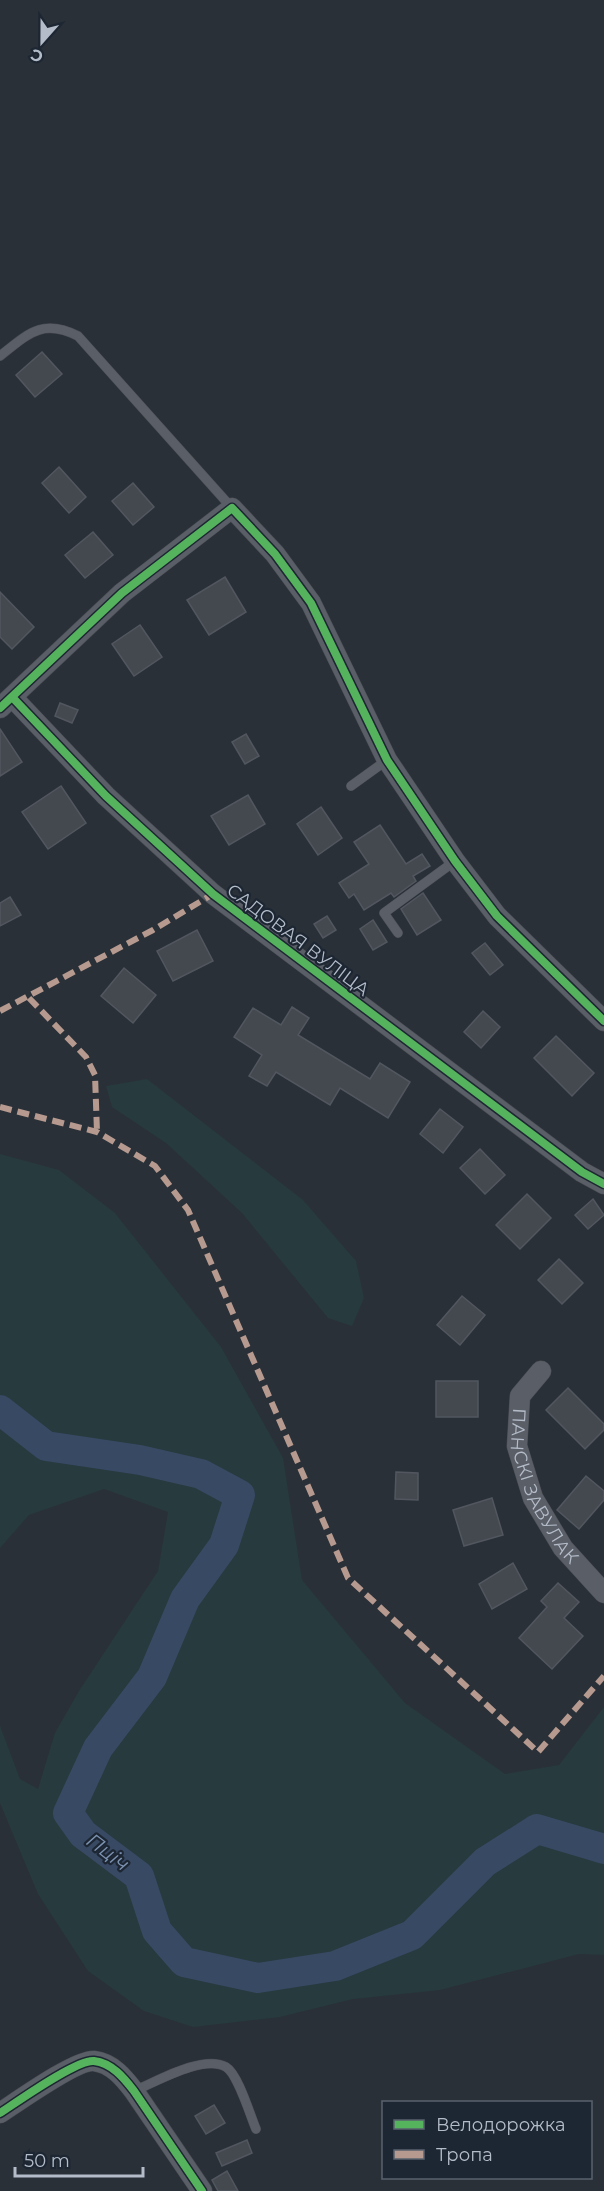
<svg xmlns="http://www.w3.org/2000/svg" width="604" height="2191" font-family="Montserrat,sans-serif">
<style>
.green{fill:#273a3e}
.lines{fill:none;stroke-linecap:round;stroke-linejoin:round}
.river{stroke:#384963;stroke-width:30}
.building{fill:#444950;stroke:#52575f;stroke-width:1.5}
.service-casing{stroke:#484c53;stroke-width:10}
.minor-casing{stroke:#484c53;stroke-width:21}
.service{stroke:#5a5e66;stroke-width:9}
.minor{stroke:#5a5e66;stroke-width:20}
.quiet{stroke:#b69a8f;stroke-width:6;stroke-dasharray:12 6;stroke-linecap:butt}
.cycleway-casing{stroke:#1d2633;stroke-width:11}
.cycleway{stroke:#56b35d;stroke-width:8}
.labels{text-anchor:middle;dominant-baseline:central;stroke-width:4.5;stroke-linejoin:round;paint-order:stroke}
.street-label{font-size:18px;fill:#b4bcc9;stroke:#1d2633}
.water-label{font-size:20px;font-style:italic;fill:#7c92b1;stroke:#1d2633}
</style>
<rect width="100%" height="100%" fill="#2a3038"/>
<!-- green -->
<g class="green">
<path d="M147,1079L303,1200L356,1261L364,1298L352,1326L328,1318L242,1213L166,1143L112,1107L106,1086Z"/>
<path d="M0,1154L59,1170L115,1213L221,1347L283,1458L302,1580L405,1703L505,1774L559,1765L604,1707V1955L579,1954L440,1990L353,1999L280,2017L193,2027L144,2011L88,1971L38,1894L0,1803V1726L20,1779L38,1789L55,1733L79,1691L158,1571L168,1512L104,1489L29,1515L0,1548Z"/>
</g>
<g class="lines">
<!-- river -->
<path class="river" d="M0,1410L46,1446L140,1460L201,1474L240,1495L224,1545L185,1599L152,1677L98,1748L68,1813L83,1834L139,1876L157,1931L184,1962L258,1978L335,1966L412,1935L485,1862L537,1829L604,1849"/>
</g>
<!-- building -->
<g class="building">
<path d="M42,352L62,374L35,397L16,375Z"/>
<path d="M59,467L86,497L69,513L42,483Z"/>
<path d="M133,483L154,507L133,525L112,501Z"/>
<path d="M93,532L113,555L85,578L65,555Z"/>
<path d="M225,577L246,612L209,635L187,600Z"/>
<path d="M0,592L34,627L12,649L0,637Z"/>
<path d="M140,625L162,657L134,676L112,644Z"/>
<path d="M60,703L78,710L72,723L55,716Z"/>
<path d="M0,729L22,762L0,776Z"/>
<path d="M246,734L259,756L245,764L232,742Z"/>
<path d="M61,786L86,823L48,849L22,812Z"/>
<path d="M248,795L265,824L229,845L211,816Z"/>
<path d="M321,807L342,838L318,855L297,824Z"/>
<path d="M380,825L406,864L422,854L430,866L413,876L416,881L394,897L391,893L364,910L354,894L349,898L339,883L369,864L354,842Z"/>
<path d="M423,893L441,920L417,935L401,909Z"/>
<path d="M10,897L21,915L0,926V903Z"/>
<path d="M327,916L336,930L323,938L314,924Z"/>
<path d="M373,920L387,942L373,950L360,929Z"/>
<path d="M197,930L213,961L173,981L157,951Z"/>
<path d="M485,943L503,965L490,975L472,953Z"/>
<path d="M124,968L156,995L133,1023L101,996Z"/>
<path d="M292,1007L309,1018L298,1035L370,1079L380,1063L410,1082L388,1118L340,1088L330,1105L276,1072L267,1086L249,1076L262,1055L234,1037L253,1008L281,1025Z"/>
<path d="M483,1011L500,1027L481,1048L464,1032Z"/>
<path d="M556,1036L594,1073L572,1096L534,1058Z"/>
<path d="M440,1109L463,1127L443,1153L420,1134Z"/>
<path d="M480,1149L505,1175L485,1194L460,1168Z"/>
<path d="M527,1194L551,1218L520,1249L496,1225Z"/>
<path d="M593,1199L604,1215L588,1229L575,1215Z"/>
<path d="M559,1259L583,1283L562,1304L538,1280Z"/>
<path d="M462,1296L485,1315L460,1345L437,1325Z"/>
<rect x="436" y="1381" width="42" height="36"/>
<path d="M568,1388L604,1424V1430L585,1449L546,1410Z"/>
<path d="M396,1472L418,1473V1500L395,1499Z"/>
<path d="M586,1476L604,1491V1500L579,1529L557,1510Z"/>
<path d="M492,1498L503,1535L464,1546L453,1510Z"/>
<path d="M513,1563L527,1589L492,1609L479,1584Z"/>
<path d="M558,1583L579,1602L564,1618L583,1636L552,1669L519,1638L547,1607L541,1601Z"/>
<path d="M214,2105L225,2123L206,2134L195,2116Z"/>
<path d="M247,2140L252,2153L222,2166L216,2153Z"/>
<path d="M227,2171L238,2191H218L212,2180Z"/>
</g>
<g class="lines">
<defs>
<g id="service">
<path d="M0,356C28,334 42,318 78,336L232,508"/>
<path d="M351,786L387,760"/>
<path d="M398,933L384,913L455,861"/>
<path d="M134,2091C156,2082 203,2054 226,2067C238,2074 250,2115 256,2129"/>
</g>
<g id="minor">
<path d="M13,698L106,796L213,894L582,1172L604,1184"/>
<path d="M0,708L122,593L232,508L275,554L311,603L387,760L455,861L497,916L604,1021"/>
<path id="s1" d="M541,1371L520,1396L517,1446L533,1498L563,1548L604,1593"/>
<path d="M0,2113C17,2102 77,2059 94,2061C112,2063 124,2078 134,2091L202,2191"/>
</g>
</defs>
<!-- service casing -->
<use href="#service" class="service-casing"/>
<!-- minor casing -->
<use href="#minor" class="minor-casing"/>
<!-- service -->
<use href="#service" class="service"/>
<!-- minor -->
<use href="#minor" class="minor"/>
<!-- quiet -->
<g class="quiet">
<path d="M29,998L86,1057L95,1075L97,1132"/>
<path d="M0,1011L153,930L213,894"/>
<path d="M0,1107L97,1132L155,1166L188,1210L348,1578L538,1752L604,1676"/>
</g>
<defs>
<g id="cycleway">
<path d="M13,698L106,796L213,894L582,1172L604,1184"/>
<path d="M0,708L122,593L232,508L275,554L311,603L387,760L455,861L497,916L604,1021"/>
<path d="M0,2113C17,2102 77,2059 94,2061C112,2063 124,2078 134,2091L202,2191"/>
</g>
</defs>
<!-- cycleway casing -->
<use href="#cycleway" class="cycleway-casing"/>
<!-- cycleway -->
<use href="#cycleway" class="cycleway"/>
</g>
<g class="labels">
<!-- street labels -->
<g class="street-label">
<text transform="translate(298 940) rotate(37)">САДОВАЯ ВУЛІЦА</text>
<text stroke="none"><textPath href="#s1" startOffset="129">ПАНСКІ ЗАВУЛАК</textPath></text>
</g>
<!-- water labels -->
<g class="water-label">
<text transform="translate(108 1852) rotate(37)">Пціч</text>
</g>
</g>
<!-- legend -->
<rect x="382" y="2101" width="210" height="78" fill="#1d2633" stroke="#59626f" stroke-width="1.5"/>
<rect x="394" y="2120" width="30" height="9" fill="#56b35d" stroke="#59626f" stroke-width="1.5"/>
<text x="436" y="2131" font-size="18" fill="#b4bcc9">Велодорожка</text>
<rect x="394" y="2150" width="30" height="9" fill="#b69a8f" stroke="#59626f" stroke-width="1.5"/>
<text x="436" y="2161" font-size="18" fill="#b4bcc9">Тропа</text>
<!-- north arrow -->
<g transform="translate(42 42) rotate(201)" stroke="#1d2633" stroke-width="4.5" paint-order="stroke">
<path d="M0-4.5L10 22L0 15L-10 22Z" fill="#b4bcc9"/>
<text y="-9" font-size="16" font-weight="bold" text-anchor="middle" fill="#b4bcc9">С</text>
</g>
<!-- scale -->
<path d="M15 2167v9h128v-9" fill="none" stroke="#b4bcc9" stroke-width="3"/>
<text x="24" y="2167" font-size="18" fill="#b4bcc9" stroke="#1d2633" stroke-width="4.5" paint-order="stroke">50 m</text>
</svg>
